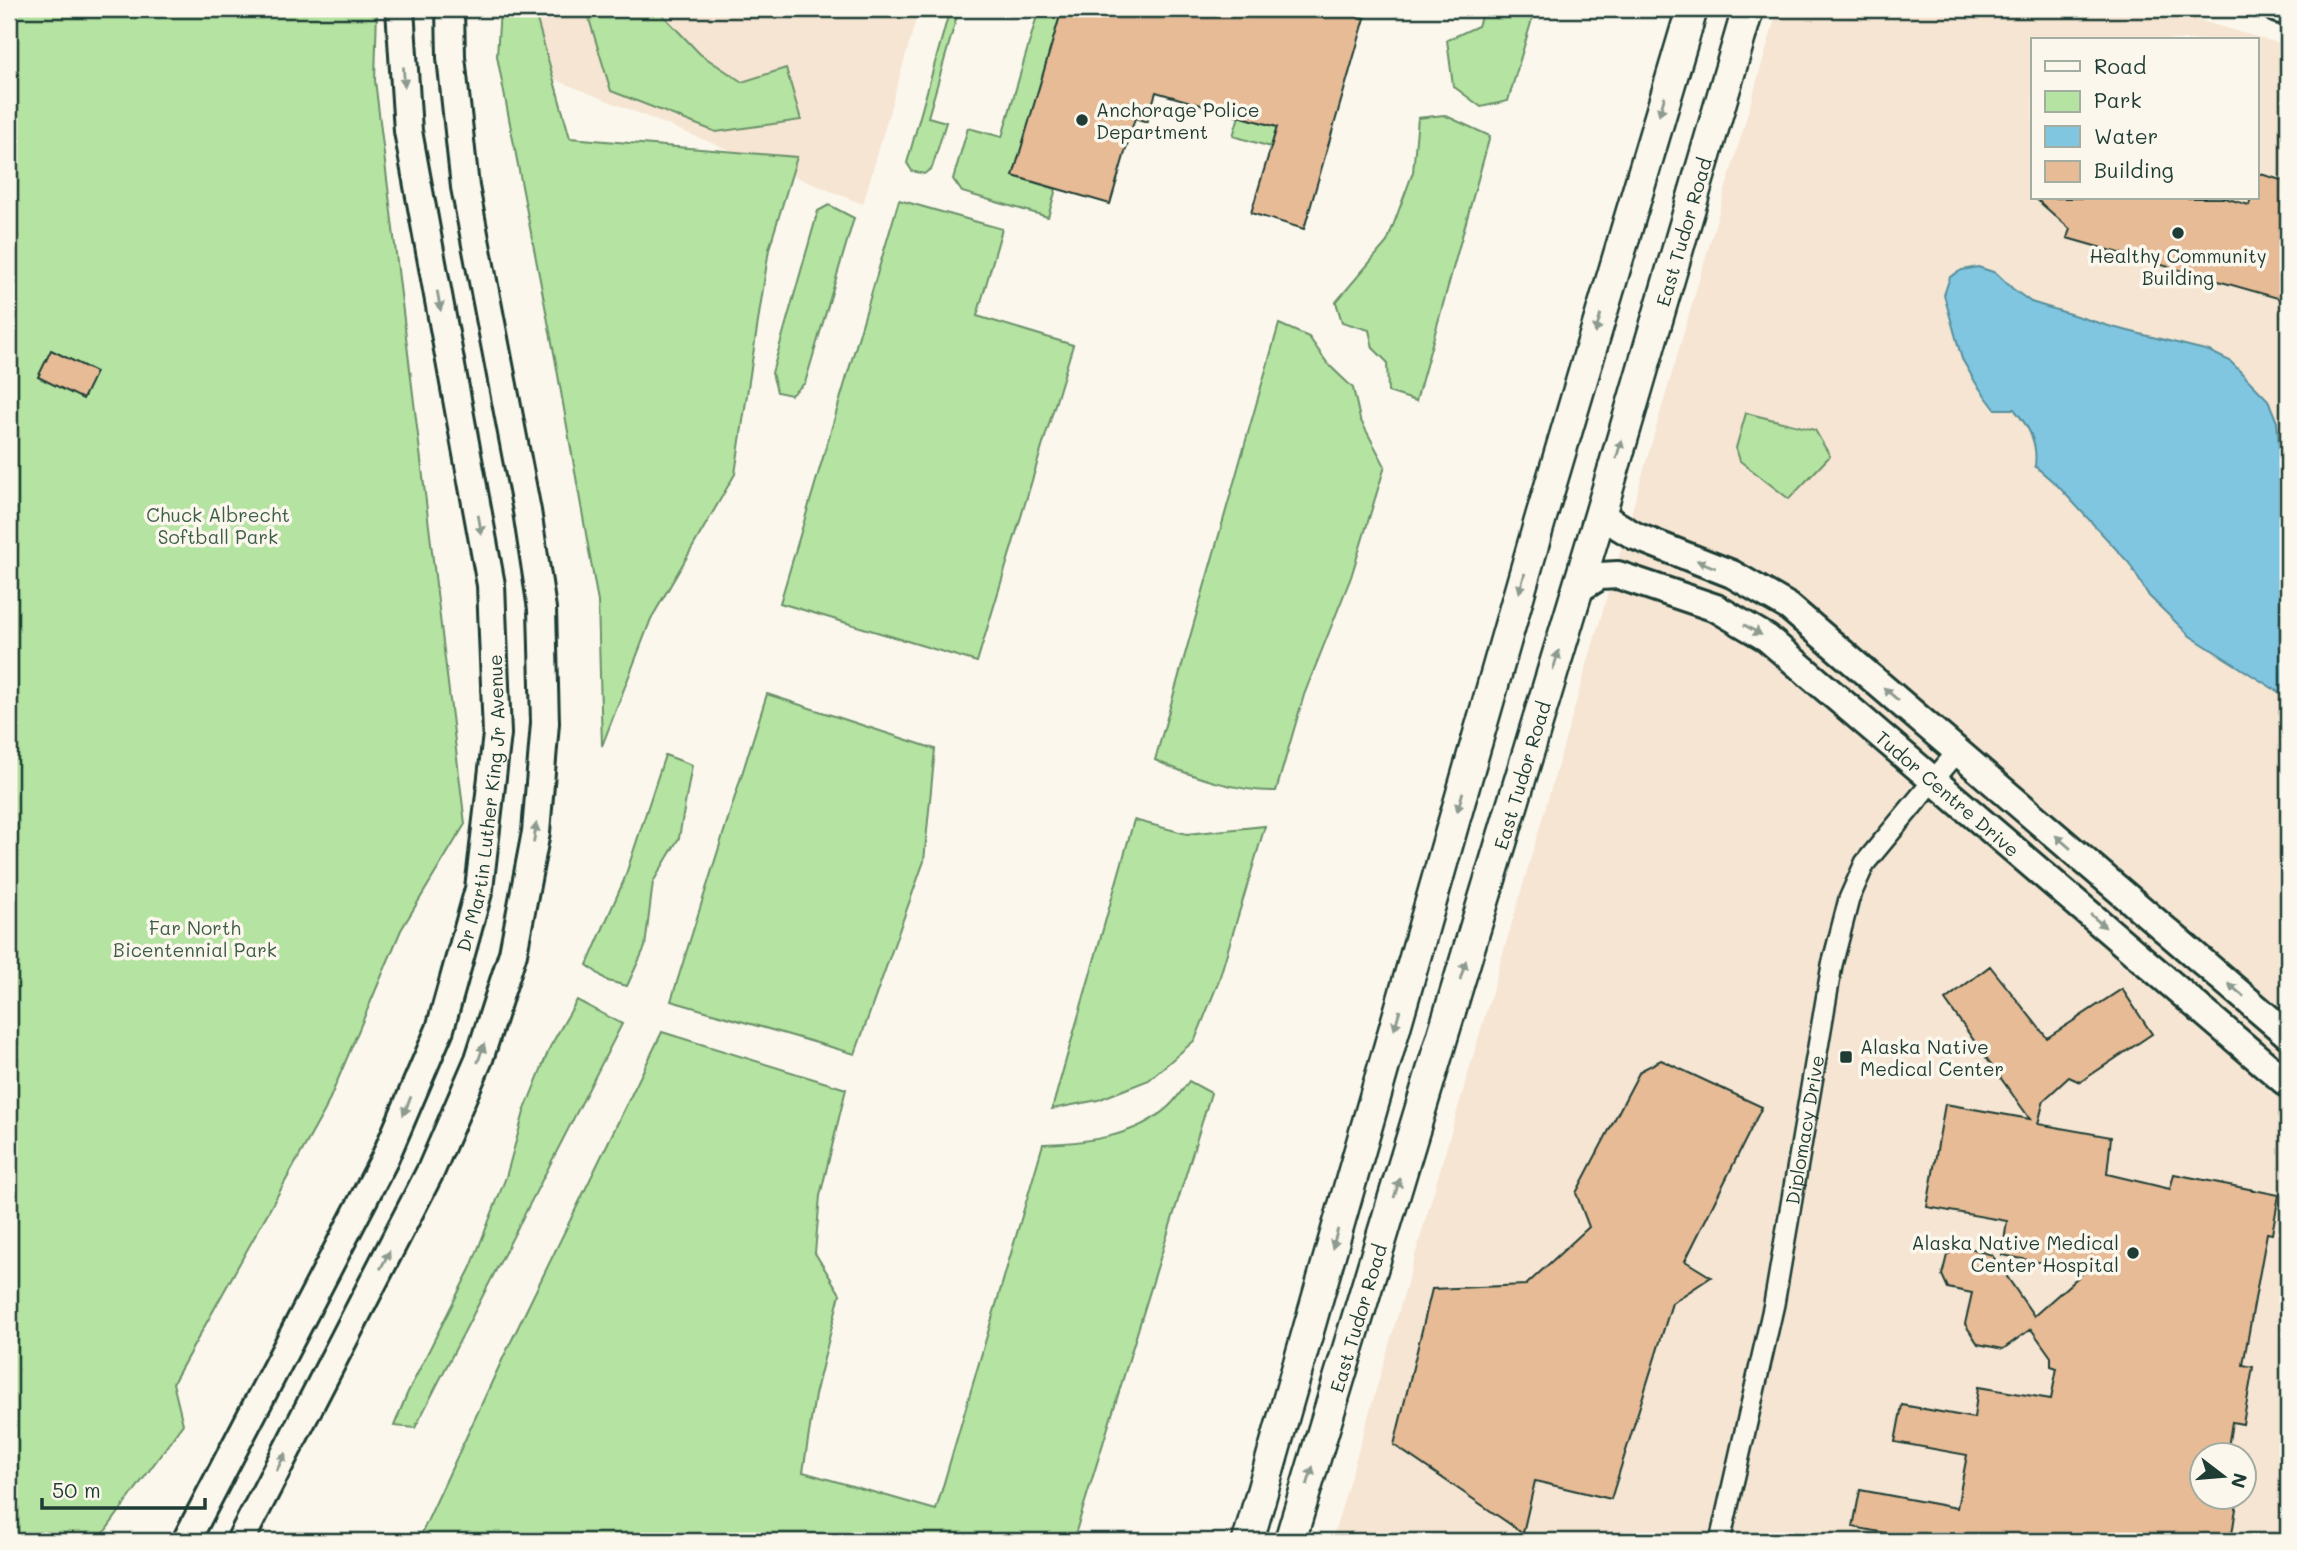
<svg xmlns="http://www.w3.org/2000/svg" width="2297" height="1550" font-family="Mali,sans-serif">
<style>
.built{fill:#f5e5d2;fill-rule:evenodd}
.green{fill:#b5e3a1;stroke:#6a906a;stroke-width:2}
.water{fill:#80c6e1;stroke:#598f9c;stroke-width:2}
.building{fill:#e6bb96;stroke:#1f3d34;stroke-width:2}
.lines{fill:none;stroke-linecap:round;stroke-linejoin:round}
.street-casing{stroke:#1f3d34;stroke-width:24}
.secondary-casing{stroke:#1f3d34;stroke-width:32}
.primary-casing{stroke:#1f3d34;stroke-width:35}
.street{stroke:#fbf7ec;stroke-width:19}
.secondary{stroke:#fbf7ec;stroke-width:26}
.primary{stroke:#fbf7ec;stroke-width:30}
.oneway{fill:#8d9a90}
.poi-dot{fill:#1f3d34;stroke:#fbf7ec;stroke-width:2.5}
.labels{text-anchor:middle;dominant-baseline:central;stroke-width:7;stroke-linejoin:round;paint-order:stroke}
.poi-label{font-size:19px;fill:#1f3d34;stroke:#fbf7ec;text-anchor:start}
.street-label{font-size:19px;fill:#1f3d34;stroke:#fbf7ec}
.park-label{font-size:19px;fill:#3d5e4a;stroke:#fbf7ec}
</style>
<rect width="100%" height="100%" fill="#fbf7ec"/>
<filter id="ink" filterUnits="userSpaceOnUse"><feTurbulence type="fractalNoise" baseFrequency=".0143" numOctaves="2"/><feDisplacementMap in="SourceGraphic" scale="14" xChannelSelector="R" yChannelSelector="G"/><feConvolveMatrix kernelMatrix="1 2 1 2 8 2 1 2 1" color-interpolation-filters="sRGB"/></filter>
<g filter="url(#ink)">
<!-- built -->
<g class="built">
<path d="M503,9H919L863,204L497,56Z"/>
<path d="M1778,9H2160L2288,46V1541H1332ZM2033,40H2257V198H2033ZM2202,1456H2244V1498H2202Z"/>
</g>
<!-- green -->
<g class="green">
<path d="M9,9H377L375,80L465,824L401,930L325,1110L173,1383L183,1424L98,1541H9Z"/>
<path d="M500,9H534L570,138L797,157L769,249L735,474L651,619L602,746L598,602L555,358L497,56Z"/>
<path d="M586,9H657L700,54L742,82L786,68L801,120L716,132L611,91Z"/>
<path d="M950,9H959L928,117L946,122L932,168L924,174L912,171L907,163Z"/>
<path d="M1039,9H1062L1014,176L1056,189L1048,217L962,192L953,179L968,128L1002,137Z"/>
<path d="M1484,9H1535L1508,101L1481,107L1453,86L1447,40L1478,26Z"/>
<path d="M1444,115L1490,136L1416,401L1388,392L1387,362L1373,348L1369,330L1342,322L1336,302L1387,242L1413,172L1418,118Z"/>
<path d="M1239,116L1277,127L1271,147L1233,136Z"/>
<path d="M899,200L1002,229L977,316L1073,345L977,662L780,603Z"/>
<path d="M829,205L854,218L805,383L791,395L777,392L772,373L818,211Z"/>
<path d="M1279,324L1309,337L1328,364L1353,388L1360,419L1385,466L1351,577L1304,695L1276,791C1239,792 1189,776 1155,760Z"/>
<path d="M1746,413L1815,430L1830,456L1789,499L1740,461L1736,448Z"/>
<path d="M767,694L935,749L924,861L855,1054L671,1001Z"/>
<path d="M665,755L692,765L679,838L653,882L645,947L627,986L608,981L587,965L624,880Z"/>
<path d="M1134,820L1187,834L1265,826L1218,983L1195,1040L1149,1080L1098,1100L1052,1109Z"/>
<path d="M577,1000L622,1024L415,1428L394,1426L407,1394L471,1267L506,1177L524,1112L550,1047Z"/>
<path d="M662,1032L846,1089L820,1196L815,1253L840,1294L815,1395L803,1472L936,1510L1043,1144C1085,1143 1135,1137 1168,1107C1176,1100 1182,1090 1189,1081L1211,1093L1073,1541H418L503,1358Z"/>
</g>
<!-- water -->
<path class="water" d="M1978,267L1996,273L2013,289L2031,302L2112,327L2209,351L2230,361L2268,400L2277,422L2280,457L2285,472L2288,474V698L2190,636L2149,596L2129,563L2058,486L2035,466C2038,442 2029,427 2014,409H1995L1977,385L1962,359L1944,295L1950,277L1962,270Z"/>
<!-- building -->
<g class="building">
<path d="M1062,9H1332L1365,18L1304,229L1251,213L1277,127L1156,92L1147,122L1135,118L1110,204L1013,176Z"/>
<path d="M2257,173L2288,182V301L2067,238L2070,229L2035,198H2225L2249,205L2251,198H2257Z"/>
<path d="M51,350L96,372L83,399L38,377Z"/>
<path d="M1990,966L2047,1038L2122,989L2152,1034L2080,1082L2069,1077L2044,1100L2038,1124L2111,1137L2107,1174L2170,1189L2174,1174L2279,1195L2272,1234L2267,1233L2243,1365L2253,1367L2243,1424L2232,1422L2227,1454L2219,1452V1455H2202V1497L2237,1502L2231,1541H1928L1853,1527L1860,1490L1957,1508L1967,1455L1895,1442L1902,1405L1974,1418L1978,1387L2051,1399L2057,1368L2051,1366V1357L2031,1329L2003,1349L1978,1344L1965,1324L1972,1293L1948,1288L1942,1275L1947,1255L1961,1245L1992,1255L2034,1316L2085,1271L2002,1255L2007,1221L1927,1207L1945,1104L2030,1119L1945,1000Z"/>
<path d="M1661,1060L1762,1107L1685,1261L1711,1277L1672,1303L1611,1499L1535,1481L1523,1533L1394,1445L1432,1289L1526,1285L1589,1227L1576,1193L1640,1071Z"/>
</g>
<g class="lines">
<defs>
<g id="street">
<path id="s1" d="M1720,1541L1774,1304L1832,965L1849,899L1865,863L1957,752"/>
</g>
<g id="secondary">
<path d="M2277,9L2288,12"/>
<path d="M1600,515L1635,536L1732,574L1789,607L2288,1035"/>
<path id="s2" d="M1577,590L1600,576L1618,575L1716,608L1767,638L2288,1084"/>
<path id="s3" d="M186,1541L384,1160L440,1029L479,889L497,734L491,585L408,131L400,9"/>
<path d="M240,1541L431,1170L479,1059L513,953L536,832L545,723L542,609L527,511L465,187L451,57L450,9"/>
</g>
<g id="primary">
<path d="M1248,1541L1541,517L1692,9"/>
<path id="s4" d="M1290,1541L1600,515L1748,9"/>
</g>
</defs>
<!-- street casing -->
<use href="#street" class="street-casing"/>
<!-- secondary casing -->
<use href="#secondary" class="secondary-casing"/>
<!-- primary casing -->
<use href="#primary" class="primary-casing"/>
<!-- street -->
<use href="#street" class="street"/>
<!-- secondary -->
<use href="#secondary" class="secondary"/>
<!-- primary -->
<use href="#primary" class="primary"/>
</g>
<!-- one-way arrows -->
<defs><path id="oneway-solid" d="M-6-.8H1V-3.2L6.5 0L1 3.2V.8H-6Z" transform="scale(1.75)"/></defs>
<g class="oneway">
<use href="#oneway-solid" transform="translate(404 77) rotate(87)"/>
<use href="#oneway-solid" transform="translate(1662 106) rotate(106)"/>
<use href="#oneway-solid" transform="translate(439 301) rotate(80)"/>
<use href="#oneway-solid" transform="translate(1598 324) rotate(106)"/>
<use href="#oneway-solid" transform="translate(1619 449) rotate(-74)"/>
<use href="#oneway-solid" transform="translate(480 525) rotate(80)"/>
<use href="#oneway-solid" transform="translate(1706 564) rotate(-158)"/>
<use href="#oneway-solid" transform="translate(1522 583) rotate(106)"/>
<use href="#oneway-solid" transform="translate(1753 630) rotate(30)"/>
<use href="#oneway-solid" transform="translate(1556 660) rotate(-73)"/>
<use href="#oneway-solid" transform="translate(1891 694) rotate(-139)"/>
<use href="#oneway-solid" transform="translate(1460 802) rotate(106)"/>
<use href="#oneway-solid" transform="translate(535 833) rotate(-82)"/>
<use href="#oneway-solid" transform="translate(2063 842) rotate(-139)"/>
<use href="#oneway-solid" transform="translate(2098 921) rotate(41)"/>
<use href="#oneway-solid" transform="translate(1463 970) rotate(-73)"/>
<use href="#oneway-solid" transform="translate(2236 990) rotate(-139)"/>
<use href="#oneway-solid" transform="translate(1397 1020) rotate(106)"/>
<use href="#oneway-solid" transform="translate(481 1053) rotate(-71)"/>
<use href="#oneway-solid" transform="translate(407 1106) rotate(113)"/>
<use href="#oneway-solid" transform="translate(1397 1188) rotate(-73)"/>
<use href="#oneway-solid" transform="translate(1335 1239) rotate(106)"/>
<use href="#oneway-solid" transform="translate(385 1260) rotate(-63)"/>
<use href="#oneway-solid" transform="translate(281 1462) rotate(-63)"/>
<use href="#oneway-solid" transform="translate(1310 1476) rotate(-73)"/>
</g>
</g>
<!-- markers -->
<g class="poi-dot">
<circle cx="1082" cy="120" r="7"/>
<circle cx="2178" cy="233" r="7"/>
<rect x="1839" y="1050" width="14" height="14" rx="3.5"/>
<circle cx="2133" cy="1253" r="7"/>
</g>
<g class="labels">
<!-- poi labels -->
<g class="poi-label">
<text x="1096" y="109">Anchorage Police<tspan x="1096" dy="22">Department</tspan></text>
<text x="2178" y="255" text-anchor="middle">Healthy Community<tspan x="2178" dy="22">Building</tspan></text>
<text x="1860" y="1046">Alaska Native<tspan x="1860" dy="22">Medical Center</tspan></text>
<text x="2119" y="1242" text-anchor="end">Alaska Native Medical<tspan x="2119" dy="22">Center Hospital</tspan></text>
</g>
<!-- street labels -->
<g class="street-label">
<text stroke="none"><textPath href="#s4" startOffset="1367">East Tudor Road</textPath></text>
<text stroke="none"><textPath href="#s4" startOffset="800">East Tudor Road</textPath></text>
<text stroke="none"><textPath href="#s2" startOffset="446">Tudor Centre Drive</textPath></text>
<text stroke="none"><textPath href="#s3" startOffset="803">Dr Martin Luther King Jr Avenue</textPath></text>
<text stroke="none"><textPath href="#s1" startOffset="420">Diplomacy Drive</textPath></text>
<text stroke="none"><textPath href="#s4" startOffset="233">East Tudor Road</textPath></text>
</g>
<!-- park labels -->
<g class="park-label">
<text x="218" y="514">Chuck Albrecht<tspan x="218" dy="22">Softball Park</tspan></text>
<text x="195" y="927">Far North<tspan x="195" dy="22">Bicentennial Park</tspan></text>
</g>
</g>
<!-- margin -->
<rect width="2297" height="1550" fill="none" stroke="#fbf7ec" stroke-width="35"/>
<rect x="18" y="18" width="2262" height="1515" fill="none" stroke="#1f3d34" stroke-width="2.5" filter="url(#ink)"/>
<!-- legend -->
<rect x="2031" y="38" width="228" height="161" fill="#fbf7ec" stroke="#a3ada2" stroke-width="2"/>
<rect x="2045" y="61" width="35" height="10" fill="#fbf7ec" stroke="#a3ada2" stroke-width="2"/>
<text x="2094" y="74" font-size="21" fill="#1f3d34">Road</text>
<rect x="2045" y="91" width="35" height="21" fill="#b5e3a1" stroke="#a3ada2" stroke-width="2"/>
<text x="2094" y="108" font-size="21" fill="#1f3d34">Park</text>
<rect x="2045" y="126" width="35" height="21" fill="#80c6e1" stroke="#a3ada2" stroke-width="2"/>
<text x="2094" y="144" font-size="21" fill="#1f3d34">Water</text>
<rect x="2045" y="161" width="35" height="21" fill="#e6bb96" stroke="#a3ada2" stroke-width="2"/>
<text x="2094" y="178" font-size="21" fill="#1f3d34">Building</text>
<!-- north arrow -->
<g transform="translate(2223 1476) rotate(106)"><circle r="33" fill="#fbf7ec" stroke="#a3ada2" stroke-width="2"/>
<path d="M0-5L12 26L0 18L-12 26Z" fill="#1f3d34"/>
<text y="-10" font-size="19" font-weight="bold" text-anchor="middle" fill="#1f3d34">N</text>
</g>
<!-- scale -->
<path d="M42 1498v10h163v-10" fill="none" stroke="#1f3d34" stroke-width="3.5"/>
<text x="52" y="1498" font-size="21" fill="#1f3d34" stroke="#fbf7ec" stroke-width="5" paint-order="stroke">50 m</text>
</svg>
